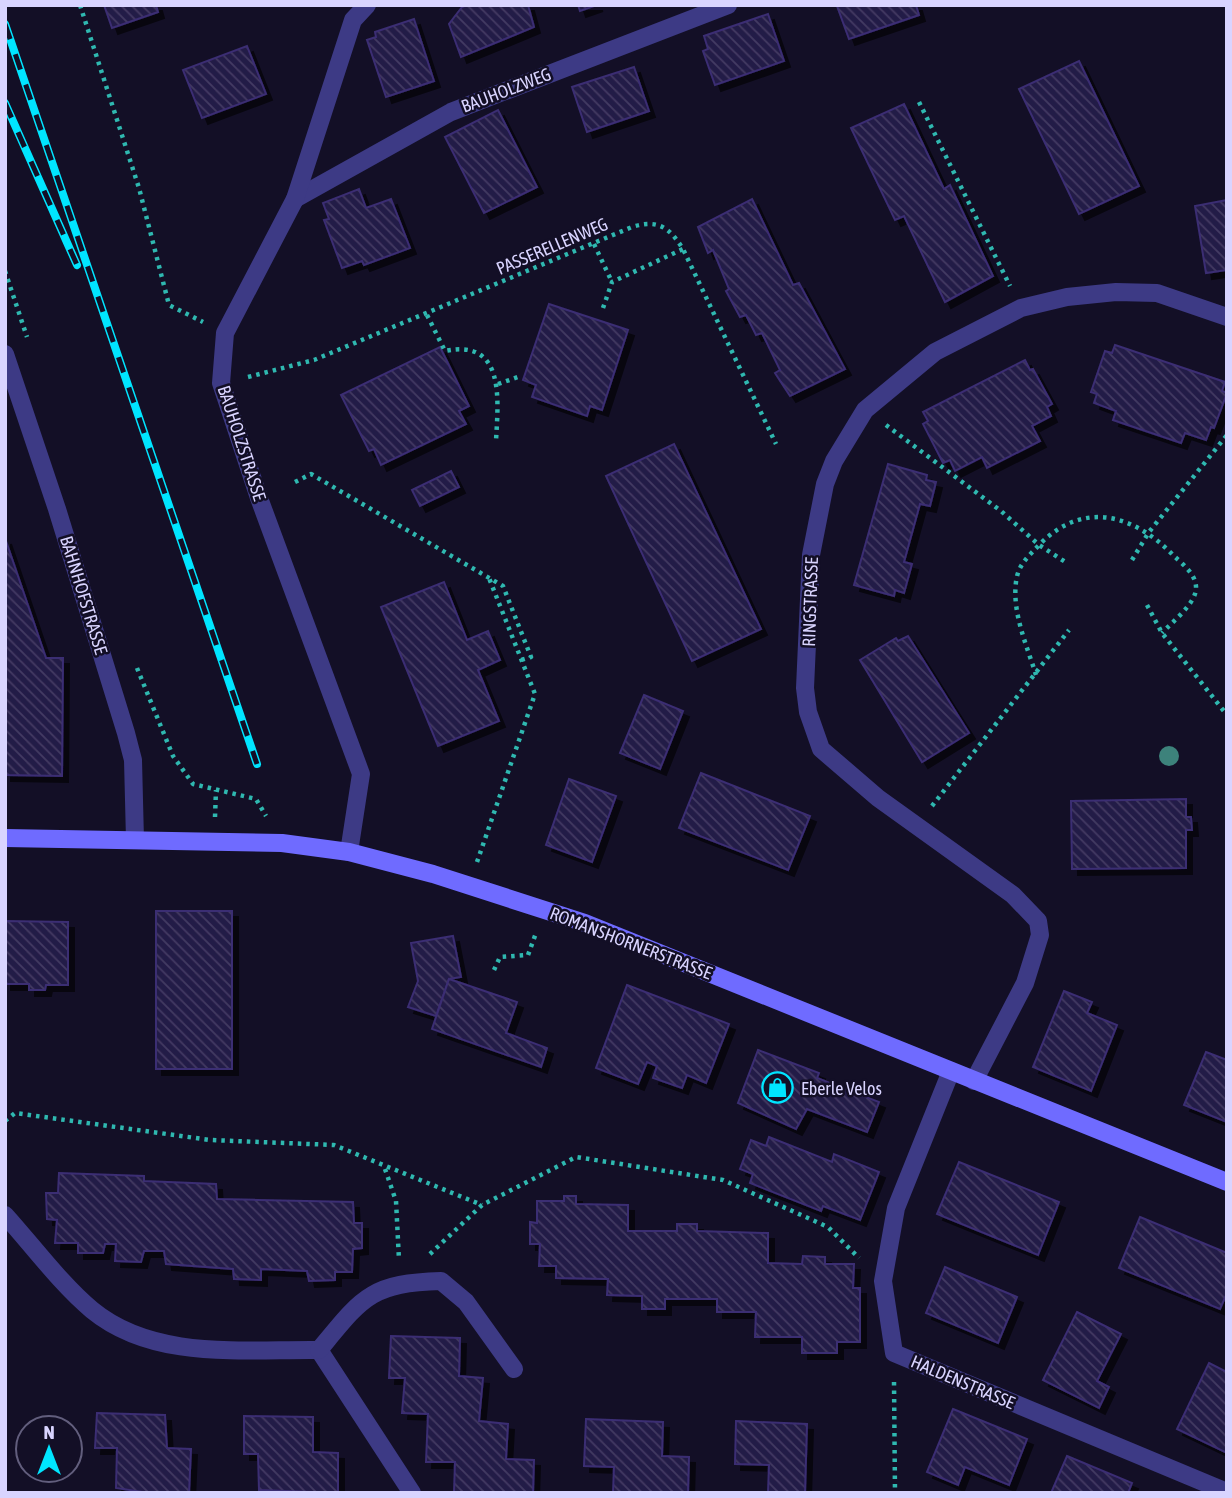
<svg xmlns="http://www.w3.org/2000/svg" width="1232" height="1498" font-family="'Asap Condensed',sans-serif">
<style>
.building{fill:url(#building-back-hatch);stroke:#3b2d73;stroke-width:2;filter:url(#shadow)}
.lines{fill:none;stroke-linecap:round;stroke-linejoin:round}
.path{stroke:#2fb8b0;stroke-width:4.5;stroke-dasharray:3.5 5;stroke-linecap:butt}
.street{stroke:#3d3a85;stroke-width:18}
.secondary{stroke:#6f6bff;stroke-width:18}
.rail-casing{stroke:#00e5ff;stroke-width:8}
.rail{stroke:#130f26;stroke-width:5;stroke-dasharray:16;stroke-linecap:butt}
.tree{fill:#3d827b}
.labels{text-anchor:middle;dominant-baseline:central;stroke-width:5;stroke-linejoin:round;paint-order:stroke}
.street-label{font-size:18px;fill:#d9d4ff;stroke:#130f26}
.poi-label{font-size:18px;fill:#d9d4ff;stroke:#130f26;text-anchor:start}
</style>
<defs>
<pattern id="building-back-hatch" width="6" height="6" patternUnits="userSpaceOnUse" patternTransform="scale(1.75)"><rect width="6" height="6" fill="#241b47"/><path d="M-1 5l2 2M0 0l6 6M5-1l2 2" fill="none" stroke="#433b63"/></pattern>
<filter id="shadow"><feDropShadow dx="6" dy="6" stdDeviation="0" flood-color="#0009"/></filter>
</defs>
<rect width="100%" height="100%" fill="#130f26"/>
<!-- building -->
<g class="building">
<path d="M104,5H156L158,12L112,28Z"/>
<path d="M467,5H528L534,27L461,57L449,24L462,7Z"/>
<path d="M578,5H597L580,11Z"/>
<path d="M916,5L919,15L849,39L837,6Z"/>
<path d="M768,14L784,61L715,85L703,51L708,49L704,36Z"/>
<path d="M414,19L434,81L386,97L367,40L376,37L375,32Z"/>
<path d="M247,46L266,94L202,118L183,70Z"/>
<path d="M1079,61L1139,186L1079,214L1019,89Z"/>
<path d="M634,67L649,111L587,132L572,87Z"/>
<path d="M904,104L944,189L950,185L993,276L945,302L904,216L895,220L851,128Z"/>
<path d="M498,110L537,187L484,213L445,137Z"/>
<path d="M359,189L366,208L391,199L410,248L364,265L362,261L342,268L324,220L329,219L323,203Z"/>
<path d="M752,199L793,285L799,283L845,369L790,396L775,373L780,370L762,333L756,335L746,315L740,317L726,291L729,289L713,250L708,253L698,227Z"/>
<path d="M1227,200V270L1206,273L1195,206Z"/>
<path d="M549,304L628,330L602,410L590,406L587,416L532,397L536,385L523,380Z"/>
<path d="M1115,345L1225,382L1222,391L1227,393L1214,428L1211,427L1206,440L1185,433L1181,443L1113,420L1116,411L1094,403L1097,394L1091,392L1105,351L1112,353Z"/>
<path d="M440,347L469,406L459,411L466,424L381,465L374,449L369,451L341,395Z"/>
<path d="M1025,360L1030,370L1033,369L1052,404L1047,407L1051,416L1032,426L1040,441L987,468L982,457L955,471L950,460L943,463L923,424L928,421L923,412Z"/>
<path d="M674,444L761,629L692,661L606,476Z"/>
<path d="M888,464L927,475L926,480L936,482L930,506L920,504L904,562L912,564L904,593L895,590L894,596L854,585Z"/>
<path d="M451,471L459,487L420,506L412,490Z"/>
<path d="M5,538L46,658H63L62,776L5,775Z"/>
<path d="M444,582L467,640L488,631L500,660L478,670L499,721L438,746L381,607Z"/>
<path d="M908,636L969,733L922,762L860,660L896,638L898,641Z"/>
<path d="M644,695L683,711L660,769L620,753Z"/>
<path d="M701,773L810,816L788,870L679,828Z"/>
<path d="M569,779L616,796L592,862L546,845Z"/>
<path d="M1186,799V817H1191L1192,830H1186V868L1072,869L1071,801Z"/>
<rect x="156" y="911" width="76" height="158"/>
<path d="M5,921L68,922V985H46L45,990H29V984H5Z"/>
<path d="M453,936L461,977L449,979L436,1016L408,1007L418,981L411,943Z"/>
<path d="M449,979L517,1002L506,1033L547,1048L541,1067L432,1029Z"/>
<path d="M627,985L729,1024L706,1083L687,1075L682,1088L653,1078L657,1066L647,1062L638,1084L596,1068Z"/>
<path d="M1064,991L1092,1002L1087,1013L1117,1025L1091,1091L1033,1067Z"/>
<path d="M758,1050L819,1073L817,1078L879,1102L867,1132L807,1109L796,1129L738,1103Z"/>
<path d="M1206,1052L1227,1060V1122L1184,1105Z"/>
<path d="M769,1137L832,1162L834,1154L879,1172L860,1220L823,1206L821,1211L750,1183L753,1174L740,1169L751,1140L766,1146Z"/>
<path d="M959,1162L1059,1202L1038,1255L937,1214Z"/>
<path d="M59,1173L144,1176V1181L216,1184L217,1199L353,1202L354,1223H362V1248L353,1249L352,1272H335V1280L309,1281L307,1271L261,1269V1280L234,1279L233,1269L166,1264L164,1251H144L141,1262L115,1261L116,1244H105L103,1253H78V1243H55L57,1220L47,1219L46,1193H58Z"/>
<path d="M564,1196H576V1204L628,1205V1231H677V1224H697V1231L768,1233V1263L802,1264L803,1256L825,1257V1264H854L853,1288H860V1342H837V1353H802V1337H755L756,1312H717V1299H665V1309H642V1296L607,1295L608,1279L556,1278V1266H539L540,1244H530V1222L537,1223V1201H564Z"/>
<path d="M1140,1217L1227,1253V1293L1220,1309L1119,1268Z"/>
<path d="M945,1267L1017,1297L998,1343L926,1313Z"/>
<path d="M1077,1312L1121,1334L1097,1381L1109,1387L1099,1408L1043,1380Z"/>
<path d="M391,1336L460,1338L459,1376L483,1378L479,1421L508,1424L506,1459L534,1460L533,1493H454L455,1462H426L428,1414L402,1413L405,1378H389Z"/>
<path d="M1209,1363L1227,1372V1453L1177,1429Z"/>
<path d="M953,1409L1027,1439L1009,1485L965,1467L958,1485L927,1472Z"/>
<path d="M97,1413L165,1415L167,1448L191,1449L189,1493H149L116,1488L117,1448H95Z"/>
<path d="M244,1416L313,1417V1452L338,1453V1493L259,1490L258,1454H244Z"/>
<path d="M586,1419L663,1422L662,1456L689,1457L688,1493H613L614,1467L584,1466Z"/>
<path d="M736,1421L807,1424L805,1493H768L769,1465L735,1464Z"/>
<path d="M1067,1456L1132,1483L1128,1493H1051Z"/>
</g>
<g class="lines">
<!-- path -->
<g class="path">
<path d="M80,5L139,188L169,305L203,322"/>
<path d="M919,102L1010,286"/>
<path d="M594,244L612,282"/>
<path d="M5,271L27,337"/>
<path d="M603,308L612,282L683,249"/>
<path d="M427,315L445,351C506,338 498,401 496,441"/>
<path d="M248,377L314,360L632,227C658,219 669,227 683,249L776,444"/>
<path d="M498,384L518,377"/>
<path d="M886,425L1001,511L1039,545L1067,563"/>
<path d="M295,482L311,474L503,586L531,657L521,660"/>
<path d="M1132,560L1149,532L1227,435"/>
<path d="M1147,605L1162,633L1227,715"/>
<path d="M137,668L173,756L193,784L256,799L266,816"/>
<path d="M1036,675C1027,646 1012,613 1016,582C1018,564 1029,556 1041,543C1086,499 1136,516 1175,557C1183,564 1196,575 1196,587C1197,603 1172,622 1162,633"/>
<path d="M932,806L1069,630"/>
<path d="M215,817L216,790"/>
<path d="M477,862L535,694L489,578"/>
<path d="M494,970L500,957L528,955L536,933"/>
<path d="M5,1121L15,1113L210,1140L334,1145L482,1205"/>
<path d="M385,1169L396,1201L399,1260"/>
<path d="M430,1254L482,1205L576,1157L723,1180L828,1227L859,1258"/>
<path d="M894,1382L895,1493"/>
</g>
<!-- street -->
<g class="street">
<path d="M295,199L451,112L728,5"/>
<path d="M5,354L57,509L126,733L133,760L135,840"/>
<path d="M349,852L361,774L259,498L221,383L225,333L295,199L353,20L367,5"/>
<path d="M951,1071L896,1208L883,1281L894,1353L1227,1492"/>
<path d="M974,1081L1025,983L1040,935L1038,921L1013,895L878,798L821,749L808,712L805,688L811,555L825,484L834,461L865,410L935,352L1021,308L1067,297L1116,292L1157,293L1227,317"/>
<path d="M5,1215C33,1246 60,1283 92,1310C154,1361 244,1349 319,1350L412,1493"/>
<path d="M319,1350C362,1298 370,1283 441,1281L466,1302L514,1369"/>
</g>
<!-- secondary -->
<path class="secondary" d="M5,838L282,843L349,852L433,874L585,923L1227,1182"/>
<defs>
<g id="rail">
<path d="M5,24L257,764"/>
<path d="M5,103L77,265"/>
</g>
</defs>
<!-- rail casing -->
<use href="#rail" class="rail-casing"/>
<!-- rail -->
<use href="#rail" class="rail"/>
</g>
<!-- trees -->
<circle class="tree" cx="1169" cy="756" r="10"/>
<!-- icons -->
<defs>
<symbol id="shop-ring" viewBox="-11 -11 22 22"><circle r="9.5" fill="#130f26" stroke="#00e5ff" stroke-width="1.5"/><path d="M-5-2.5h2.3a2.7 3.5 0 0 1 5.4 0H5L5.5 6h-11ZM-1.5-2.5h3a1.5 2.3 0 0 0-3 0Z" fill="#00e5ff"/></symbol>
</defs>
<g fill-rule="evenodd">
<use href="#shop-ring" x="760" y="1070" width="35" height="35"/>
</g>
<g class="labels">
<!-- street labels -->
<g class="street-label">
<text transform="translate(506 90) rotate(-21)">BAUHOLZWEG</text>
<text transform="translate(552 246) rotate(-23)">PASSERELLENWEG</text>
<text transform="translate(242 443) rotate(72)">BAUHOLZSTRASSE</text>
<text transform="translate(84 595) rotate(73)">BAHNHOFSTRASSE</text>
<text transform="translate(810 602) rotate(-88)">RINGSTRASSE</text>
<text transform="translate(631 943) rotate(21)">ROMANSHORNERSTRASSE</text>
<text transform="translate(963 1382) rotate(23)">HALDENSTRASSE</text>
</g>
<!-- poi labels -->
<g class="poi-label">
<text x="801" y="1088">Eberle Velos</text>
</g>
</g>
<!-- border -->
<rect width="1232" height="1498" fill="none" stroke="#d9d4ff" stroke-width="14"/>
<!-- north arrow -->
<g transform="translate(49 1449)"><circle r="33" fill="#130f26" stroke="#625e7d" stroke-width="2"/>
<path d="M0-5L12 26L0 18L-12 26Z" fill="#00e5ff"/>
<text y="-10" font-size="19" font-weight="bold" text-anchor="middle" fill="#d9d4ff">N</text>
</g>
</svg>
